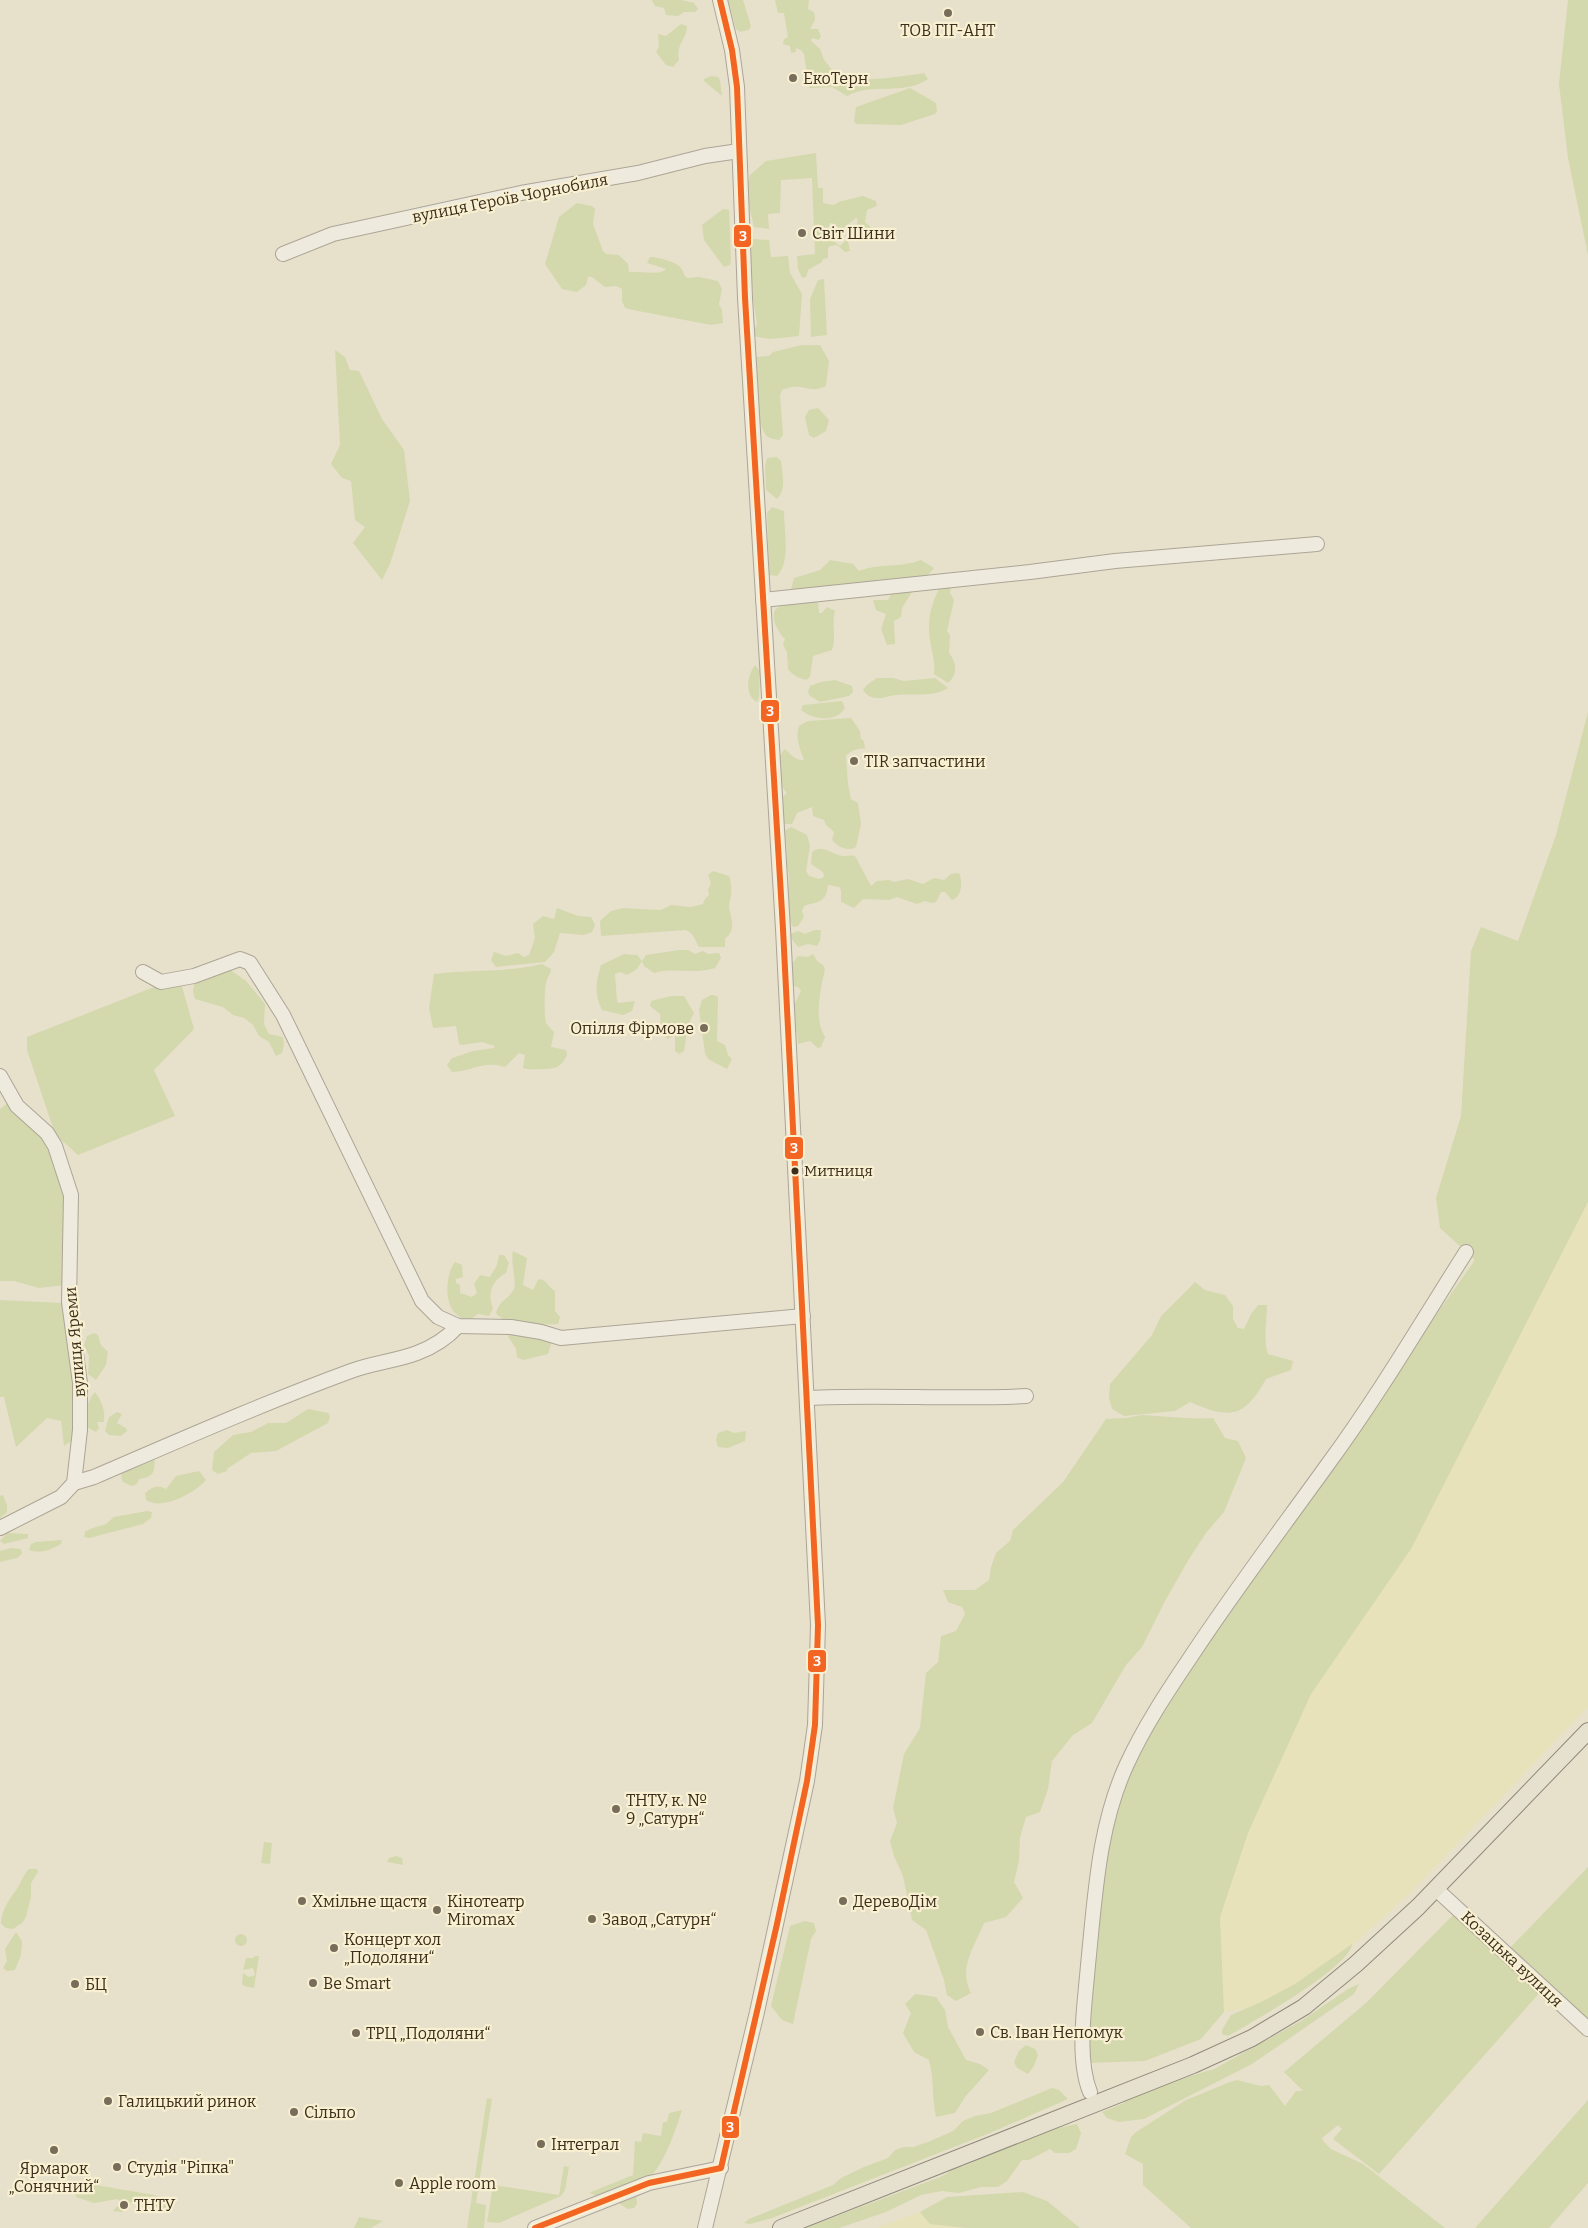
<svg xmlns="http://www.w3.org/2000/svg" width="1588" height="2228" font-family="Bitter,serif">
<style>
.farmland{fill:#e8e2bb}
.green{fill:#d4d8ad}
.lines{fill:none;stroke-linecap:round;stroke-linejoin:round}
.minor-casing{stroke:#aca596;stroke-width:16}
.major-casing{stroke:#918a7c;stroke-width:18}
.minor{stroke:#eeeade;stroke-width:14}
.major{stroke:#e6e1cf;stroke-width:16}
.bus-1-casing{stroke:#f8f0d1;stroke-width:10}
.bus-1{stroke:#f26522;stroke-width:6}
.poi-dot{fill:#776d5a;stroke:#f8f0d1;stroke-width:2}
.bus-dot{fill:#3b2e1c;stroke:#f8f0d1;stroke-width:2}
.labels{text-anchor:middle;dominant-baseline:central;stroke-width:4.5;stroke-linejoin:round;paint-order:stroke}
.bus-label{font-size:15px;fill:#3b2e1c;stroke:#f8f0d1;text-anchor:start}
.poi-label{font-size:16px;fill:#3b2e1c;stroke:#f8f0d1;text-anchor:start}
.street-label{font-size:16px;fill:#3b2e1c;stroke:#f8f0d1}
.line-badge{stroke:#f8f0d1;stroke-width:2}
.badge-label{font-size:14px;text-anchor:middle;font-weight:bold;fill:#fff}
</style>
<rect width="100%" height="100%" fill="#e7e1cc"/>
<!-- farmland -->
<g class="farmland">
<path d="M1588,1202V1707L1408,1895L1347,1950L1294,1989L1259,2006L1224,2012L1220,1917L1248,1833L1311,1694L1411,1548Z"/>
<path d="M920,2212L930,2224L966,2228H876Z"/>
</g>
<!-- green -->
<g class="green">
<path d="M652,0H682L694,3L698,9L695,12H684L678,16L666,15L664,8L655,6Z"/>
<path d="M728,0H743L751,26L749,30L740,32L736,29Z"/>
<path d="M775,0H809L808,9L814,12L815,20L810,29H818L821,36L819,40L812,38L811,41L820,49L824,60L839,78C864,82 899,77 924,73L928,79C904,96 871,82 847,96L832,87L809,88L804,54L801,50L796,48V52L791,53L790,46L783,44L784,39L788,37L784,13H778Z"/>
<path d="M1568,0H1588V255L1568,158L1559,84Z"/>
<path d="M681,24L687,26C687,40 676,42 679,60L673,67L666,65L656,52L659,46L658,34L666,36Z"/>
<path d="M711,76L718,77L720,80L722,96L704,81V79Z"/>
<path d="M910,88L936,103L937,111L935,114L901,125L856,124L854,122L856,107Z"/>
<path d="M816,153L818,188H823V203L834,205L838,202L863,196L876,201L877,206L867,210L865,222L873,229V231L856,239L854,234L858,219L856,218L841,230L835,224L830,223L828,228L830,238L840,246L846,240L848,241L850,251L845,252L837,245L830,246L828,248V258L823,259L822,262L808,270L806,277L802,278L798,269L797,256L815,254L812,178L781,180L780,213L768,214L769,229L754,227L746,193L750,175L766,161Z"/>
<path d="M577,203L592,206L595,209L593,224L603,251L606,254L619,255L628,264L629,272C639,271 661,276 666,269L647,263L650,257H653C662,259 675,261 681,268C684,272 683,275 687,278L699,277L718,281L722,289L719,304L722,310L723,323L711,325L633,310L625,308L622,301V289L616,286L605,287L592,277H588L586,285L577,292L562,289L545,264L559,217Z"/>
<path d="M723,209L729,210L731,261L730,265L724,267L704,240L702,225Z"/>
<path d="M753,239L769,240L771,257L788,256L790,273L802,294L799,336L770,339L753,336L757,323L753,299L750,243Z"/>
<path d="M824,279L827,335L811,337L810,299L818,280Z"/>
<path d="M802,345H820L829,361L826,386C807,395 803,381 782,390L780,395L783,435L779,440C774,439 768,439 765,434C755,418 757,376 756,357L769,356L773,352Z"/>
<path d="M335,350L345,357L350,370L359,371L382,419L404,450L410,501L390,564L382,580L353,543L365,527L355,520L351,481L342,478L331,464L340,445Z"/>
<path d="M818,408L829,420L826,431L814,438L809,435L805,417L809,410Z"/>
<path d="M777,457L781,461C782,473 787,490 777,499L766,490L765,466L767,458Z"/>
<path d="M772,507L784,511C784,531 791,561 777,576L769,575L767,513Z"/>
<path d="M830,560L853,564L859,571C878,563 901,568 921,560L934,568L925,578L790,593L794,578L820,570Z"/>
<path d="M940,587H951L950,593L954,600L947,631L950,635L949,653C957,663 958,675 948,683L934,674C935,663 933,657 931,646C927,622 929,609 940,587Z"/>
<path d="M908,588L912,592L902,608L901,617L894,621L895,644L887,645L881,629L886,614L876,610L873,600H888L893,590Z"/>
<path d="M791,601H818L819,613H822L827,607L835,611C831,623 837,638 832,650L813,656L810,677L806,680L797,677L788,670L787,652L783,645L785,639C779,633 769,617 776,609C780,606 787,603 791,601Z"/>
<path d="M755,665L760,671L759,697L757,702C744,695 747,676 755,665Z"/>
<path d="M877,678H893L904,681L935,678L948,688C932,698 914,693 897,695C890,695 883,699 877,698C871,698 866,695 863,690L868,684Z"/>
<path d="M835,680L852,686L853,692L849,696L820,702L810,696L808,692L810,686L821,682Z"/>
<path d="M842,701L845,708C836,723 813,720 801,710L803,705Z"/>
<path d="M1588,712V1202L1411,1549L1311,1694L1248,1833L1220,1917L1224,2012L1201,2039L1145,2061L1088,2063L1103,1859L1133,1762L1241,1589L1475,1260L1440,1228L1436,1198L1461,1116L1471,951L1481,927L1518,941L1556,835Z"/>
<path d="M851,718L860,731L861,739L864,741L865,749C858,748 851,750 846,756L848,784L851,799L858,803L861,824L856,847C847,852 838,847 832,840L834,832L826,825L824,820L813,816L812,807L797,813L792,824H783L780,799L787,793C777,782 773,761 785,749C790,753 795,761 804,760C800,749 795,737 799,726L808,721Z"/>
<path d="M791,827L807,835L810,846L806,871L809,876L819,879L824,877L823,872L811,864L812,852C823,843 832,855 843,856C848,856 851,855 855,856L871,886L877,881L889,880L894,882L908,879L923,884L934,878L944,880L951,874L959,873C963,882 962,897 952,900L945,892H941L936,902L931,903L925,901L917,904L897,897L889,900L863,899L854,908L841,902V890L839,887L828,885C826,905 816,901 804,906L802,911L804,917L798,926L793,927C785,912 788,893 789,877C789,873 787,869 787,865C787,853 787,843 784,831Z"/>
<path d="M713,871L729,876L730,879C731,884 732,890 731,895C731,898 729,903 729,907C731,919 737,929 725,939V947H699L692,934L686,930L601,936L600,921L611,911L623,908L661,910L671,905L691,907L703,904L705,899L709,895L708,890L711,883L708,875Z"/>
<path d="M557,908L578,916L591,917L595,925L592,932L584,935L560,933L554,952L545,962L496,967L491,960L494,952L506,956L518,953L524,957L529,955L535,938L533,924L543,916L554,919Z"/>
<path d="M815,930H821L820,941L817,946L808,944L798,947L790,937L791,934L798,931L805,934Z"/>
<path d="M679,950H688L695,954L703,951L708,954L719,953L721,958L715,968C693,975 674,967 654,973L644,966L642,961L637,969L627,975L620,972L615,974L617,1001L618,1003L635,1001L632,1011L623,1015L602,1010C594,994 596,982 601,965L624,954L637,955L642,961L646,955Z"/>
<path d="M813,954L817,961L824,966C826,972 823,976 822,982C819,1001 815,1020 825,1037L821,1047L818,1048L810,1041L798,1044L797,1033L794,1031V1005L801,991L798,987L792,986V964L798,956L808,957Z"/>
<path d="M542,964L551,969C551,974 548,976 547,980C544,986 544,1017 546,1023C548,1026 551,1029 554,1032L551,1047L566,1050L567,1055C561,1069 553,1069 540,1069C534,1069 529,1070 523,1068L525,1055L519,1053L505,1067C483,1060 474,1071 452,1072L447,1065L452,1058L473,1051L494,1048L495,1046L482,1042L462,1045L459,1044L456,1026L433,1028L429,1008L434,974C469,969 506,973 542,964Z"/>
<path d="M229,969L246,981L265,1004L264,1024L269,1034L283,1037L284,1045L282,1053L276,1056L269,1042L259,1036L253,1025L244,1018L233,1015L223,1007L195,999L193,991L194,983Z"/>
<path d="M181,983L194,1029L154,1070L175,1116L78,1155L55,1134L27,1050V1037L154,987Z"/>
<path d="M711,995L717,996L718,999L717,1041L725,1045L728,1055L732,1059L727,1069L708,1059L705,1053L699,1010L702,1000Z"/>
<path d="M671,996H684L694,1013L688,1025L684,1051L679,1054L675,1051V1035L668,1039L661,1033L660,1014L650,1006L651,1001Z"/>
<path d="M9,1102C17,1119 33,1132 50,1139L53,1149V1164L63,1180L73,1205L65,1285L39,1288L14,1281H0V1109Z"/>
<path d="M513,1251L527,1258L523,1285L533,1290L538,1280L541,1279C548,1282 549,1288 555,1291V1311L560,1317L558,1324C543,1325 504,1326 496,1313C498,1303 507,1299 513,1291C518,1283 510,1263 513,1251Z"/>
<path d="M499,1255H504L509,1263L506,1273C492,1280 487,1294 493,1308L489,1316L478,1314L467,1322C463,1319 458,1316 454,1312C444,1300 446,1274 455,1262L462,1265L463,1277L456,1279V1283L460,1285V1293L472,1297L477,1293L474,1284L480,1275L490,1277L497,1265Z"/>
<path d="M1195,1282L1205,1290L1225,1295L1233,1306V1319L1238,1328L1244,1329L1251,1314L1258,1305H1267C1267,1321 1263,1339 1268,1354L1293,1361L1291,1370L1266,1379C1244,1419 1229,1419 1190,1402L1175,1411L1124,1416L1112,1409L1109,1398L1110,1384L1152,1335L1161,1316Z"/>
<path d="M0,1300L62,1303L73,1359L78,1401L71,1441L64,1446L61,1421L47,1418L16,1447L4,1397H0Z"/>
<path d="M512,1331L550,1341L551,1344L548,1354L523,1360L517,1357L516,1349L508,1336Z"/>
<path d="M94,1333L98,1335L101,1345L108,1352L106,1365L96,1380L88,1374L89,1356L84,1345L87,1336Z"/>
<path d="M95,1392C102,1402 105,1409 104,1422H97L99,1428L96,1432L87,1427C84,1414 87,1401 95,1392Z"/>
<path d="M308,1409L328,1413L330,1416L328,1423L276,1451L251,1453L227,1469V1471L218,1474L212,1470L214,1452L233,1435L251,1432L268,1423H286Z"/>
<path d="M117,1412L122,1414L117,1423L126,1428L127,1431L121,1436L109,1435L105,1431L109,1417Z"/>
<path d="M1142,1415C1166,1416 1190,1420 1213,1418L1225,1438L1238,1441L1246,1458L1224,1512L1206,1533L1189,1559L1165,1601L1142,1647L1126,1665L1092,1723L1073,1735L1052,1761L1048,1789L1040,1812L1026,1817L1020,1837L1019,1861L1014,1882L1023,1898L1006,1917L984,1923C974,1948 958,1967 971,1993L956,2001L947,1995L944,1980L926,1930L912,1920L903,1876L894,1856L890,1841L897,1823L893,1808L904,1754L920,1728L926,1673L938,1662L941,1636L956,1631L965,1614L962,1607L948,1602L943,1590H975L989,1580L991,1567L996,1553L1010,1541L1013,1530L1063,1482L1106,1419L1126,1418Z"/>
<path d="M727,1430L734,1433L746,1431L745,1441L728,1448L718,1447L716,1440L718,1433Z"/>
<path d="M154,1456C156,1471 154,1477 139,1479L137,1484L132,1486L123,1482L121,1477L123,1470Z"/>
<path d="M199,1471L206,1480C195,1493 161,1511 146,1500L145,1493C153,1487 157,1484 166,1489L176,1476Z"/>
<path d="M3,1495L7,1505V1512L0,1518V1496Z"/>
<path d="M147,1511L152,1512L151,1518L143,1524L89,1538L84,1537L85,1532L90,1529L106,1524L114,1517Z"/>
<path d="M7,1533L28,1534V1538L4,1544L0,1541Z"/>
<path d="M62,1540L61,1544C51,1550 40,1554 29,1550L31,1544L36,1542Z"/>
<path d="M11,1548L21,1549L22,1554L17,1558L0,1562V1551Z"/>
<path d="M264,1842L272,1843L270,1864L261,1863Z"/>
<path d="M396,1856L402,1858L403,1865L387,1862L389,1858Z"/>
<path d="M1588,1867V2019L1508,1950Z"/>
<path d="M29,1869H37L38,1872L31,1883V1897L26,1917L22,1923L13,1929L6,1928L1,1924C1,1909 11,1898 18,1887C22,1881 23,1875 29,1869Z"/>
<path d="M1455,1913L1542,1990L1379,2174L1333,2139L1342,2129L1338,2125L1322,2138L1324,2142L1331,2149L1363,2164L1445,2228H1191L1143,2185V2164L1125,2154L1131,2137L1136,2132L1186,2100L1230,2082L1237,2080L1261,2086L1269,2085L1285,2106L1296,2091H1303L1284,2072L1366,2003Z"/>
<path d="M805,1921L814,1923L816,1931L811,1939L793,2024L782,2020L771,2006L790,1926Z"/>
<path d="M16,1932L22,1941L21,1955L15,1970L7,1971L3,1968L7,1961L5,1949Z"/>
<circle cx="241" cy="1940" r="6"/>
<path d="M1352,1944C1350,1967 1257,2019 1235,2032L1228,2036L1222,2034V2030L1231,2015L1261,2002L1295,1984Z"/>
<path d="M255,1956H259L254,1988L244,1986L242,1983L243,1973L249,1977L255,1975L253,1968L243,1970L246,1958H253Z"/>
<path d="M1359,1984L1354,1994L1252,2064L1144,2119L1119,2122L1107,2118L1102,2112L1124,2103L1123,2101L1180,2079L1214,2069L1301,2021L1348,1989Z"/>
<path d="M915,1994L936,1997L945,2010L948,2027L966,2060L980,2064L989,2070L965,2097L955,2113L936,2117C932,2098 934,2079 929,2060L914,2052L903,2033L911,2013L905,2004Z"/>
<path d="M1026,2045L1035,2049L1038,2055L1034,2066L1028,2074L1017,2068L1014,2062L1019,2051Z"/>
<path d="M1052,2088L1059,2090L1068,2099L990,2133L772,2218L750,2224L744,2223L749,2219L833,2185L841,2178L864,2167L888,2158L895,2150L904,2147H913L928,2142L953,2131L963,2121L975,2116L991,2113Z"/>
<path d="M487,2098L492,2099L476,2203L486,2205L484,2228H467Z"/>
<path d="M1588,2100V2183L1549,2228H1475Z"/>
<path d="M682,2110C677,2126 662,2172 646,2179C631,2187 613,2191 598,2196L589,2193L633,2175L635,2141L641,2142L643,2133L661,2136L663,2122H667L669,2113Z"/>
<path d="M1077,2124L1081,2133L1076,2149L1069,2153H1055L1050,2149L1029,2160H1022L1007,2181L998,2187H981L959,2193L942,2191L921,2195L886,2212L839,2228H805L940,2177L948,2173L951,2169L965,2166L1005,2146L1058,2128Z"/>
<path d="M564,2166L569,2167L565,2190L561,2196L499,2223L487,2222L493,2185L559,2195Z"/>
<path d="M84,2183L154,2195L167,2199L174,2208L170,2209L131,2202L129,2207L122,2212L113,2211L121,2202L118,2199L94,2203L76,2197L73,2188Z"/>
<path d="M1023,2192L1047,2201L1080,2228H966L930,2224L920,2212L947,2197Z"/>
<path d="M636,2194L637,2204L634,2208L628,2209L617,2202Z"/>
<path d="M359,2217L383,2221L371,2228H354Z"/>
</g>
<g class="lines">
<defs>
<g id="minor">
<path d="M283,254L333,234L521,193L638,173L705,156L739,151"/>
<path d="M763,600L1030,572L1115,561L1317,544"/>
<path d="M143,972L161,982L194,976L240,959L250,963L283,1015L422,1301L438,1317L458,1326L511,1327L541,1332L561,1338L803,1316"/>
<path d="M0,1076L17,1106L47,1133L55,1146L71,1195L69,1302L80,1383V1430L74,1483L61,1497L0,1528"/>
<path d="M808,1398C880,1394 953,1400 1026,1396"/>
<path d="M74,1483L94,1477C180,1440 264,1403 351,1371C372,1363 396,1361 417,1353C433,1347 447,1338 458,1326"/>
<path d="M1436,1889L1588,2029"/>
<path d="M1090,2092C1076,2057 1085,2003 1088,1965C1095,1898 1098,1826 1127,1764C1144,1727 1167,1692 1190,1658C1234,1591 1282,1528 1328,1464C1378,1396 1421,1323 1466,1252"/>
<path d="M535,2228L649,2183L721,2168"/>
<path d="M705,2228L757,2012L807,1781L815,1725L818,1625L783,929L745,298L737,87L732,50L720,0"/>
</g>
<path id="major" d="M781,2228L1193,2065L1252,2038L1304,2007L1356,1964L1418,1907L1588,1731"/>
</defs>
<!-- minor casing -->
<use href="#minor" class="minor-casing"/>
<!-- major casing -->
<use href="#major" class="major-casing"/>
<!-- minor -->
<use href="#minor" class="minor"/>
<!-- major -->
<use href="#major" class="major"/>
<defs>
<path id="bus-1" d="M535,2228L649,2183L721,2168L777,1924L807,1781L815,1725L818,1625L783,929L745,298L737,87L732,50L720,0"/>
</defs>
<!-- bus-1 casing -->
<use href="#bus-1" class="bus-1-casing"/>
<!-- bus-1 -->
<use href="#bus-1" class="bus-1"/>
</g>
<!-- markers -->
<g class="poi-dot">
<circle cx="948" cy="13" r="5"/>
<circle cx="793" cy="78" r="5"/>
<circle cx="802" cy="233" r="5"/>
<circle cx="854" cy="761" r="5"/>
<circle cx="704" cy="1028" r="5"/>
<circle cx="616" cy="1809" r="5"/>
<circle cx="302" cy="1901" r="5"/>
<circle cx="843" cy="1901" r="5"/>
<circle cx="437" cy="1910" r="5"/>
<circle cx="592" cy="1919" r="5"/>
<circle cx="334" cy="1948" r="5"/>
<circle cx="313" cy="1983" r="5"/>
<circle cx="75" cy="1984" r="5"/>
<circle cx="980" cy="2032" r="5"/>
<circle cx="356" cy="2033" r="5"/>
<circle cx="108" cy="2101" r="5"/>
<circle cx="294" cy="2112" r="5"/>
<circle cx="541" cy="2144" r="5"/>
<circle cx="54" cy="2150" r="5"/>
<circle cx="117" cy="2167" r="5"/>
<circle cx="399" cy="2183" r="5"/>
<circle cx="124" cy="2205" r="5"/>
</g>
<circle class="bus-dot" cx="795" cy="1171" r="4.5"/>
<g class="labels">
<!-- bus labels -->
<g class="bus-label">
<text x="804" y="1171">Митниця</text>
</g>
<!-- poi labels -->
<g class="poi-label">
<text x="948" y="30" text-anchor="middle">ТОВ ГІГ-АНТ</text>
<text x="803" y="78">ЕкоТерн</text>
<text x="812" y="233">Світ Шини</text>
<text x="864" y="761">TIR запчастини</text>
<text x="694" y="1028" text-anchor="end">Опілля Фірмове</text>
<text x="626" y="1800">ТНТУ, к. №<tspan x="626" dy="18">9 „Сатурн“</tspan></text>
<text x="312" y="1901">Хмільне щастя</text>
<text x="447" y="1901">Кінотеатр<tspan x="447" dy="18">Miromax</tspan></text>
<text x="853" y="1901">ДеревоДім</text>
<text x="602" y="1919">Завод „Сатурн“</text>
<text x="344" y="1939">Концерт хол<tspan x="344" dy="18">„Подоляни“</tspan></text>
<text x="323" y="1983">Be Smart</text>
<text x="85" y="1984">БЦ</text>
<text x="990" y="2032">Св. Іван Непомук</text>
<text x="366" y="2033">ТРЦ „Подоляни“</text>
<text x="118" y="2101">Галицький ринок</text>
<text x="304" y="2112">Сільпо</text>
<text x="551" y="2144">Інтеграл</text>
<text x="127" y="2167">Студія "Ріпка"</text>
<text x="54" y="2168" text-anchor="middle">Ярмарок<tspan x="54" dy="18">„Сонячний“</tspan></text>
<text x="409" y="2183">Apple room</text>
<text x="134" y="2205">ТНТУ</text>
</g>
<!-- street labels -->
<g class="street-label">
<text transform="translate(510 198) rotate(-11)">вулиця Героїв Чорнобиля</text>
<text transform="translate(75 1342) rotate(-95)">вулиця Яреми</text>
<text transform="translate(1512 1959) rotate(43)">Козацька вулиця</text>
</g>
</g>
<g class="line-badge">
<rect x="733" y="224" width="19" height="24" rx="5" fill="#f26522"/>
<rect x="760" y="699" width="20" height="24" rx="5" fill="#f26522"/>
<rect x="784" y="1136" width="20" height="24" rx="5" fill="#f26522"/>
<rect x="807" y="1649" width="20" height="24" rx="5" fill="#f26522"/>
<rect x="721" y="2115" width="19" height="24" rx="5" fill="#f26522"/>
</g>
<g class="badge-label">
<text x="743" y="241">3</text>
<text x="770" y="716">3</text>
<text x="794" y="1153">3</text>
<text x="817" y="1666">3</text>
<text x="730" y="2132">3</text>
</g>
</svg>
